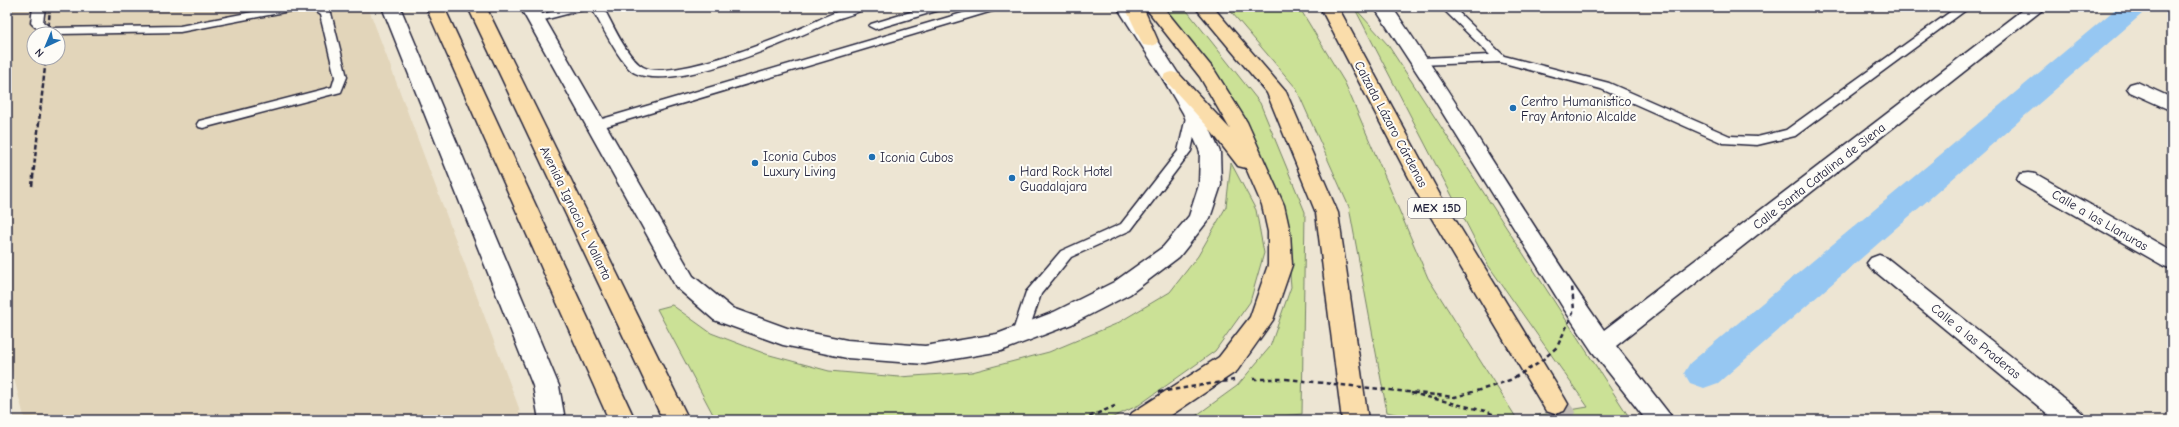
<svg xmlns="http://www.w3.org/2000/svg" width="2179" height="427" font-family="'Comic Neue',sans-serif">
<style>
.built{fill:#e2d5ba;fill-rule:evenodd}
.green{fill:#cbe196;stroke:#768268}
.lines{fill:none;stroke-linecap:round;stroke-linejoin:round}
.canal{fill:#96c7f2;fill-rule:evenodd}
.motorway-tunnel{stroke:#c4beb5;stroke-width:24;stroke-dasharray:24 12;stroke-linecap:butt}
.service-casing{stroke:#22223b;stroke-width:3}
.minor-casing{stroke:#22223b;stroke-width:3}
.tertiary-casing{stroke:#22223b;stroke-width:3}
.secondary-casing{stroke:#22223b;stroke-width:3}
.primary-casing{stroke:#22223b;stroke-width:3}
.motorway-casing{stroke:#22223b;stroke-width:3}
.path{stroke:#22223b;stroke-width:2.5;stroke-dasharray:4.5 3.5;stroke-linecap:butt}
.service{fill:#fdfcf7;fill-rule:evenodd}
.minor{fill:#fdfcf7;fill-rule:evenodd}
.tertiary{fill:#fdfcf7;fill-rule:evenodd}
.secondary{fill:#fdfcf7;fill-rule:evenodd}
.primary{fill:#faddab;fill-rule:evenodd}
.motorway{fill:#faddab;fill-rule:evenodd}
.rail{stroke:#22223b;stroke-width:2.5;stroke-dasharray:5 2.5;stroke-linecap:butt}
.path-bridge{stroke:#22223b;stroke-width:2.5;stroke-dasharray:4.5 3.5;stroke-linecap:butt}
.poi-dot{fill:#1f6fb2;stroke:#fdfcf7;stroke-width:1.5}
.labels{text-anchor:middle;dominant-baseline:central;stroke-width:4;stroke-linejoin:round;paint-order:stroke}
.shield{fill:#fdfcf7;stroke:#646373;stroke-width:1}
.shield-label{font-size:12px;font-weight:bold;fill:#22223b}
.poi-label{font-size:13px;fill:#22223b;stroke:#fdfcf7;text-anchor:start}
.street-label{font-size:13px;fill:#22223b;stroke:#fdfcf7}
</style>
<rect width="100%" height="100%" fill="#ede5d3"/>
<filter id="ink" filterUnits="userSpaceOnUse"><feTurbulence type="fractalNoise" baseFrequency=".025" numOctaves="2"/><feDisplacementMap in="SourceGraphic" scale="8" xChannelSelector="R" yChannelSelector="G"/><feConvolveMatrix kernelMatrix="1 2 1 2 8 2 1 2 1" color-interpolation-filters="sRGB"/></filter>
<g filter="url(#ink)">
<!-- built -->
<path class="built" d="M7,7H368L519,408L520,420H25L7,352ZM34,34H58V58H34Z"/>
<!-- green -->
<g class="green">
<path d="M1162,7H1184L1260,103L1305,212L1302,414L1238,420H1190L1237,386L1270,347L1291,287L1287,234L1247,125Z"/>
<path d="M1227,7H1299L1345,83L1428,278L1517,419L1588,407L1488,265L1354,7L1388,45L1631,420H1420L1387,412L1349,207L1296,88Z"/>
<path d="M1231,163L1256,210L1264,253L1250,302L1215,351L1139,405L1107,420H716L657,309L672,305L711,333L766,354L829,371L899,377L972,372L1049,352L1116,324L1170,292L1198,256L1226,207Z"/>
</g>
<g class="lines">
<!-- canal -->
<path class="canal" d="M2118,7H2147L2143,13L1718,383L1704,388L1690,383L1684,373L1690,363Z"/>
<!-- motorway-tunnel -->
<path class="motorway-tunnel" d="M1555,404L1567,420"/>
<defs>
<g id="service">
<path d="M33,7H45L43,22L51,28L180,26L278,7H301L295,10L180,32L58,34C48,33 39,32 31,23Z"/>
<path d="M308,7H322L331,13L347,77L341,92L203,128L199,127L197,124L199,121L332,87L335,77L320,15Z"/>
<path d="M569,7H588L586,9L536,22L530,19L532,17Z"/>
<path d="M591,7H603C612,23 627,58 643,67C668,81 767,43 794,31C820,21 836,7 865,7C860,13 845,16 837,19C797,38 676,93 635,73C621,66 600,22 591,7Z"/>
<path d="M927,7H945L943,9L879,28L875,29L869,26L871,24Z"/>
<path d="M983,7H1001L999,9L600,128L596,129L590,125L592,122Z"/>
<path d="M1441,7H1453L1504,56L1609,83L1730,136L1757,137L1786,130L1957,7H1970L1795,136L1757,145L1723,143L1601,89L1500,62L1418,65L1416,62L1422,58L1490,55Z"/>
<path d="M1193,109L1199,113L1191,151L1131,230L1071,257L1041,294L1026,338L1020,340L1014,338L1012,334L1026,292L1061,251L1121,224L1178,151L1187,113Z"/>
</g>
<g id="minor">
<path d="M1374,7H1392C1465,113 1530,225 1604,330L2026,7H2046L1616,346L1674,420H1646L1592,351L1564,309L1429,91Z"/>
<path d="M2137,82L2172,98V111L2130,92L2127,88L2130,84Z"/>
<path d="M2028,173L2036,174L2172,251V269L2164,266L2020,184L2017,179L2020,174Z"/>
<path d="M1879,255L1887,258L2082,413L2086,420H2055L1871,268L1867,263L1871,258Z"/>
</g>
<path id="tertiary" d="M1117,7H1135L1181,78L1179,82L1172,84L1165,82Z"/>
<g id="secondary">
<path d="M382,7H400L559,386L565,420H539L533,386Z"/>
<path d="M520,7H538L693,276L732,308L787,328L847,340L925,346L997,334L1054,312L1114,282L1163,247L1189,216L1199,185L1200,152L1183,113L1163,79L1165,75L1172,73L1179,75L1203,113L1220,152L1221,185L1210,218L1179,257L1130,294L1072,324L1001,351L925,364L847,358L783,345L714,320L676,287Z"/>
</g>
<g id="primary">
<path d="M426,7H444L635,420H609Z"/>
<path d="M468,7H486L689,420H663Z"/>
</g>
<g id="motorway">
<path d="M1125,7H1143L1158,41L1155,45L1149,46L1143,45Z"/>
<path d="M1145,7H1163L1215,71L1247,122L1284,205L1290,232L1292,265L1273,320L1237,371L1164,420H1128L1132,413L1219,357L1250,317L1268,265V232L1262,205L1246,168L1238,166L1207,126L1163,78L1165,74L1172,72L1179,74L1230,129L1200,77Z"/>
<path d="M1195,7H1213L1286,92L1338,213L1368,420H1342L1316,213L1267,93Z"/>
<path d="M1320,7H1338L1440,195L1564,397L1568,404L1564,411L1555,414L1546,411L1418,195Z"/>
</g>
</defs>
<!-- service casing -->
<use href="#service" class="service-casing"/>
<!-- minor casing -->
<use href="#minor" class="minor-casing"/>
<!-- tertiary casing -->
<use href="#tertiary" class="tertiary-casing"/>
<!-- secondary casing -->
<use href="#secondary" class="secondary-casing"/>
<!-- primary casing -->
<use href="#primary" class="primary-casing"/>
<!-- motorway casing -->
<use href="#motorway" class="motorway-casing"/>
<!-- path -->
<g class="path">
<path d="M1253,379H1286"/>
<path d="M1411,393L1485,411L1508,420"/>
<path d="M1082,420L1115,406"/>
</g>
<!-- service -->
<use href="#service" class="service"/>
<!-- minor -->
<use href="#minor" class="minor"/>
<!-- tertiary -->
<use href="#tertiary" class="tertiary"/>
<!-- secondary -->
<use href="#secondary" class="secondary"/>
<!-- primary -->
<use href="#primary" class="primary"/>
<!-- motorway -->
<use href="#motorway" class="motorway"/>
<!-- rail -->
<g class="rail">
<path d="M48,34L50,7"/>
<path d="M32,186L46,58"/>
</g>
<!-- path-bridge -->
<g class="path-bridge">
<path d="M1286,379L1455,397L1490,387L1510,380L1539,363L1557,347L1574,311L1572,286"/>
<path d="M1159,392L1234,380"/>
</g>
</g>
</g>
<!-- markers -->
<g class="poi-dot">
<circle cx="1513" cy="108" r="4"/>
<circle cx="872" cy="157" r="4"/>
<circle cx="755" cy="163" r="4"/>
<circle cx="1012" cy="178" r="4"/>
</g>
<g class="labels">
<!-- shield labels -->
<rect class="shield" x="1408" y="198" width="58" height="20" rx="3"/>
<g class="shield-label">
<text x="1437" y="208">MEX 15D</text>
</g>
<!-- poi labels -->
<g class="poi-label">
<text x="1521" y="101">Centro Humanistico<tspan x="1521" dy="15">Fray Antonio Alcalde</tspan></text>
<text x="763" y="156">Iconia Cubos<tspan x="763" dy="15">Luxury Living</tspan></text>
<text x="880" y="157">Iconia Cubos</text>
<text x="1020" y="171">Hard Rock Hotel<tspan x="1020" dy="15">Guadalajara</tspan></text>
</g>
<!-- street labels -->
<g class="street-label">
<text transform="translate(1391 124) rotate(62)">Calzada Lázaro Cárdenas</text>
<text transform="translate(1819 176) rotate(-38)">Calle Santa Catalina de Siena</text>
<text transform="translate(576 213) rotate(64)">Avenida Ignacio L. Vallarta</text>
<text transform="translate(2100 220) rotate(30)">Calle a las Llanuras</text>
<text transform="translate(1976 341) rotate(39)">Calle a las Praderas</text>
</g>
</g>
<!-- margin -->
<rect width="2179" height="427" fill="none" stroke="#fdfcf7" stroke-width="24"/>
<rect x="12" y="12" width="2155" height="403" fill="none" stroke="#22223b" stroke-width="1.5" filter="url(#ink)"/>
<!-- north arrow -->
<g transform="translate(46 46) rotate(224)"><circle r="19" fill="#fdfcf7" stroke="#a5a5ac"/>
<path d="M0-3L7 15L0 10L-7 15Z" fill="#1f6fb2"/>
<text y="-6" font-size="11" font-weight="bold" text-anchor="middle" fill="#22223b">N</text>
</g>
</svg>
